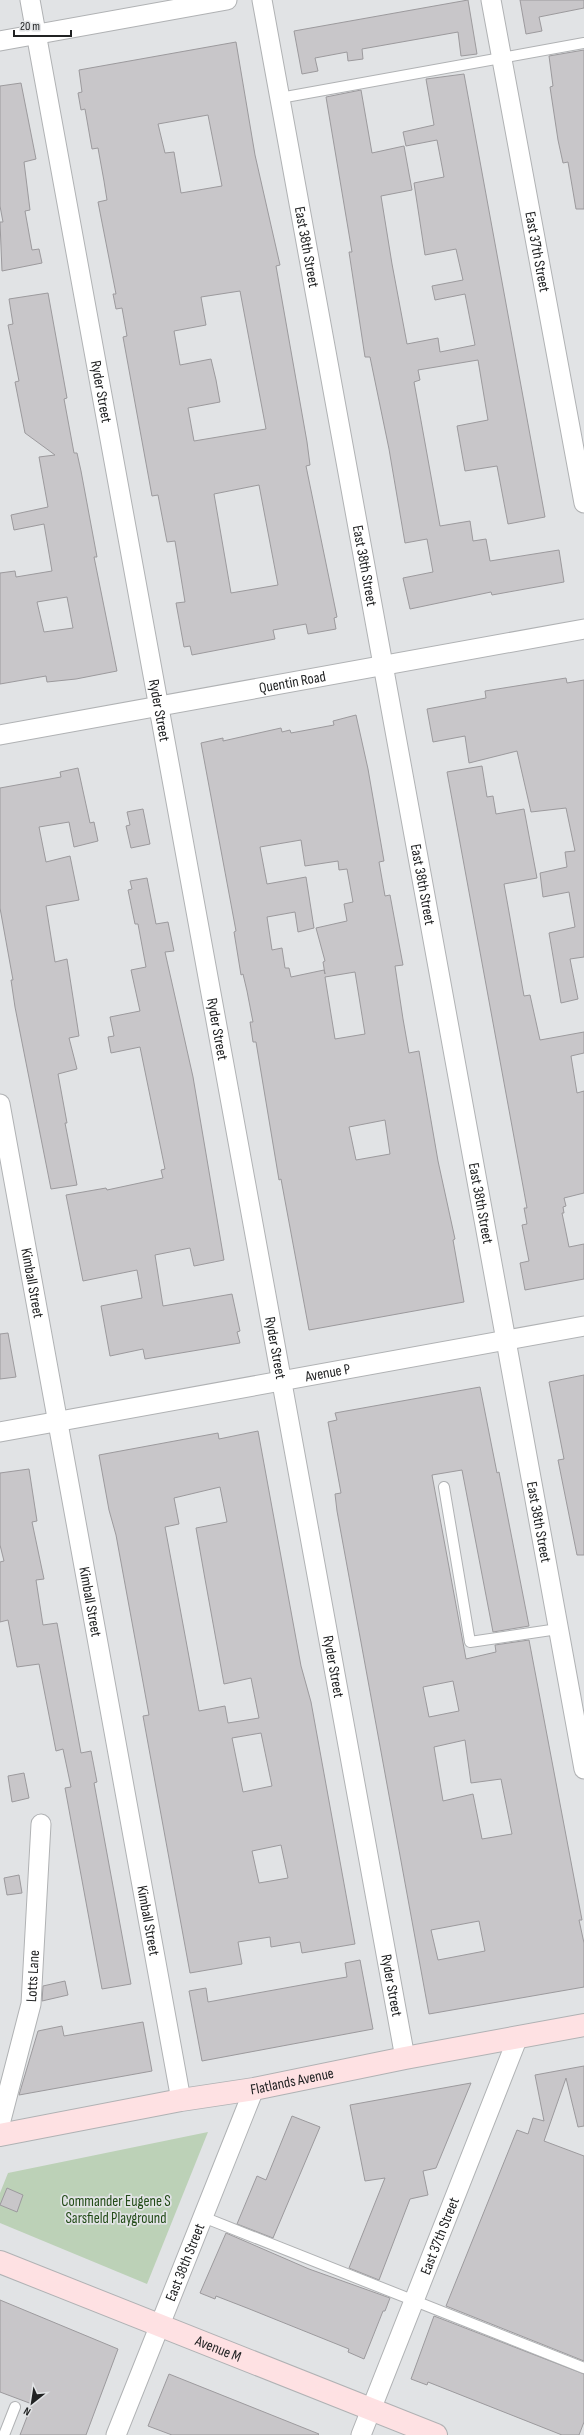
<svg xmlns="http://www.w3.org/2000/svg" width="584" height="2435" font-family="'Sofia Sans Condensed',sans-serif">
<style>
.green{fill:#bcd1b7}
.building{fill:#c8c6c9;stroke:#9c9a9d;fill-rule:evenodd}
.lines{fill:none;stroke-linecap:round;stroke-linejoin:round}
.lane-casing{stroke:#b0b2b4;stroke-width:12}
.street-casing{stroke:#b0b2b4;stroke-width:21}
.secondary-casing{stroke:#b0b2b4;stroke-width:24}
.lane{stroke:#fff;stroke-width:10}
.street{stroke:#fff;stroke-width:19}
.secondary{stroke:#fee1e3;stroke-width:22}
.labels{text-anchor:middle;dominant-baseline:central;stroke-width:3.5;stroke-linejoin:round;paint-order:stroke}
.street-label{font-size:15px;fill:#212223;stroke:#e1e3e5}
.park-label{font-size:15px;fill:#224b17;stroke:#e1e3e5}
</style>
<rect width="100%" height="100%" fill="#e1e3e5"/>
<!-- green -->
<path class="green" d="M208,2132L147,2284L0,2223V2193L8,2173Z"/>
<!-- building -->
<g class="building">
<path d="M468,0L477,54L461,56L458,32L362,49L363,59L348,61L347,52L315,58L318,71L302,74L294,31Z"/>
<path d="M520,0H584V8L539,17L542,31L526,34Z"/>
<path d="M236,42L255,155L280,265L276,266L307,442L310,465L306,466L337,617L334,618L336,629L308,634L306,624L273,630L275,639L192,655L190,646L184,647L176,603L185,602L175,541L167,542L158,495L152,496L123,337L127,336L122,308L116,309L113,294H116L98,202L107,200L104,181L98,148L92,149L85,109L81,110L78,93L82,92L79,70ZM208,115L222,186L181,193L174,152L165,153L158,124ZM240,291L266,429L194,441L188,408L220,402L216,380L211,359L180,365L174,331L206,325L201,297ZM259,485L278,585L231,593L214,494Z"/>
<path d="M584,50V209H576L568,162L563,163L558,140L550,87L553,86L549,56Z"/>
<path d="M464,74L545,517L508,524L497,466L465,471L457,426L488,420L478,360L418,370L420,380L414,382L440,526L470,521L473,541L486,539L490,561L559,550L564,582L492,595L491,592L410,609L403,578L433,572L427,539L405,543L389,449L370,357H365L349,252H352L326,97L361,90L372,153L404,146L412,190L381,196L392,264L407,344L438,338L440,352L475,345L465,294L435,300L432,286L463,280L456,249L425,255L414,183L444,177L437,140L406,146L403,132L434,125L426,79Z"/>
<path d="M21,83L36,159L24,162L30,210L25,211L32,250L39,249L42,263L2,271L0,222H3L0,206V86Z"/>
<path d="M48,293L67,398L64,399L74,453H77L81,471L97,557H94L117,671L76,679L47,682L46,676L0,684V573L15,571L16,577L52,571L44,524L14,530L11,515L48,507L39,457L55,455L25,433L15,382L19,381L8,325L13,324L9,299ZM67,597L73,628L44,632L37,602Z"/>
<path d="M566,678L567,683L584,680V957L570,959L578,999L561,1003L549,933L575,927L569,892L543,897L540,873L567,867L565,852L575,851L566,808L531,812L517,751L469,763L465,736L433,742L427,709L486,698L485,691Z"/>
<path d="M356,715L368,769L384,861L379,862L385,896L390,895L403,965L395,966L403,1019L409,1053L419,1051L438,1161L455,1239L453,1240L464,1302L309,1330L281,1179L279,1180L256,1042H253L250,1022H253L247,991L243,974L241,975L234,932L236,931L201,743L223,738V741L281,728L282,732L290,730L291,733L334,725L333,721ZM301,840L305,866L338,861L339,870L347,869L353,902L344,904L347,921L316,928L325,961L323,962L325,974L324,970L291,977L289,968H285L282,948L272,950L267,917L295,912L298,932L314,928L306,877L267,884L260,847ZM355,972L365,1034L335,1039L325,977ZM385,1120L390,1154L356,1160L349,1127Z"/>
<path d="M482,766L487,797L493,796L496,814L524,809L537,878L504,884L524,996L530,995L540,1040L584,1032V1053L571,1056L577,1093L584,1091V1193L564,1198L566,1206L563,1207L564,1213H562L569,1247L584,1244V1279L525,1290L520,1263L529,1261L522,1225L527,1224L524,1208H527L447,772Z"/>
<path d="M78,768L90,823L94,822L98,841L74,847L69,822L39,827L46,862L70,856L79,900L46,906L55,962L67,959L79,1036L69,1038L77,1069L58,1074L67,1123H65L77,1185L51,1189L15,1007L11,980H13L0,908V788L61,777L60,772Z"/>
<path d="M143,809L150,844L131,848L126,826L130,825L127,812Z"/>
<path d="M147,878L156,924L168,922L174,951L165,952L193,1077L224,1260L194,1266L190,1248L155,1255L163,1306L232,1294L240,1331L237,1332L240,1343L145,1359L143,1349L110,1356L101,1306L142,1298L137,1270L83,1281L66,1195L106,1188L107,1190L163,1178L161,1170L165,1169L140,1047L111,1053L108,1037L114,1036L110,1017L140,1011L131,970L146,967L138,924H135L128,890L132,889L130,881Z"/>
<path d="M8,1333L16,1377L0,1379V1334Z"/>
<path d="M584,1375V1555H577L558,1460L564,1459L549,1382Z"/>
<path d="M480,1387L497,1473L499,1472L529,1626L493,1632L462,1470L432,1475L466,1659L496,1652L495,1645L529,1640L582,1920H579L584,1943V1987L429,2014L337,1511L335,1494L341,1493L328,1422L337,1420L335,1413ZM453,1681L459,1711L429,1717L423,1687ZM465,1740L471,1783L501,1779L512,1834L482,1839L473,1794L443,1801L434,1747ZM479,1921L485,1951L438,1960L431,1930Z"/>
<path d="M258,1431L301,1666L311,1702L355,1944L302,1953L300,1942L271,1947L270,1937L238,1942L242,1964L190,1973L143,1716L149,1715L116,1535L109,1510L99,1455L218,1433L219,1439ZM220,1487L227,1522L196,1528L205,1579L224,1684L251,1678L259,1718L228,1723L225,1706L199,1711L165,1527L179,1524L174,1498ZM261,1733L272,1786L243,1792L232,1738ZM281,1845L288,1878L259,1883L252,1851Z"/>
<path d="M29,1469L37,1521L32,1522L44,1579L36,1580L43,1625L57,1623L81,1753L91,1751L97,1782L94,1783L131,1984L102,1989L65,1788L71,1787L63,1749L56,1751L39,1664L17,1667L8,1620L0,1622V1562L4,1561L0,1545V1473Z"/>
<path d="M24,1773L29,1798L12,1802L8,1776Z"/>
<path d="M19,1875L22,1893L7,1895L4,1878Z"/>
<path d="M360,1960L373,2029L202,2061L189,1991L206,1988L208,2002L329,1980L347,1977L345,1963Z"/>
<path d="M65,1981L68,1995L42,2001L43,1986Z"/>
<path d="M143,2022L152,2071L19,2095L38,2031L62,2026L64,2036Z"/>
<path d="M584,2066V2126L578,2127L566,2078L544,2141L584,2156V2361L446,2306L517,2130L528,2134L533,2118L544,2121L535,2075Z"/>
<path d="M471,2083L436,2168L423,2171L428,2195L410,2199L379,2280L349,2268L385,2178L365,2181L350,2105Z"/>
<path d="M292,2116L320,2127L273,2238L237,2224L257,2176L266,2180Z"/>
<path d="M7,2188L23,2195L17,2212L0,2205Z"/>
<path d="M226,2233L309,2269L390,2298L385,2311H383L364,2359L348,2352L349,2349L247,2308L216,2296L215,2299L200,2293Z"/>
<path d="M0,2300L118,2349L86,2435H20L32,2404L0,2392Z"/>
<path d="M434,2316L584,2374V2422L579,2435H562L428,2382L427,2385L411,2379Z"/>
<path d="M169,2374L319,2434L318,2435H172L148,2426Z"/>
</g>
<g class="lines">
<defs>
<g id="lane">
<path d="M280,98L584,43"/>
<path d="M444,1487L470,1642L558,1629"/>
<path d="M203,2217L584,2368"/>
<path d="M4,2435L15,2407"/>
</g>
<g id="street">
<path id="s1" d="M30,0L405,2058"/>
<path id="s2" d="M262,0L584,1769"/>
<path id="s3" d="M491,0L584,503"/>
<path d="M0,41L227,0"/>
<path id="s4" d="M0,735L584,629"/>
<path id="s5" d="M0,1104L181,2100"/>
<path id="s6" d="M0,1432L584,1326"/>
<path id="s7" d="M0,2124L31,2004L41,1824"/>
<path id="s8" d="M116,2435L254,2089"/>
<path id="s9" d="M361,2435L518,2037"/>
</g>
<g id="secondary">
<path id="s10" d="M0,2135L181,2100L254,2089L405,2058L584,2025"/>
<path id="s11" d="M0,2262L436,2435"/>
</g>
</defs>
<!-- lane casing -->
<use href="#lane" class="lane-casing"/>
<!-- street casing -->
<use href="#street" class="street-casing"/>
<!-- secondary casing -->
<use href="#secondary" class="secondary-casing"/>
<!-- lane -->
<use href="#lane" class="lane"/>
<!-- street -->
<use href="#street" class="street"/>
<!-- secondary -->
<use href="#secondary" class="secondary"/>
</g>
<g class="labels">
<!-- street labels -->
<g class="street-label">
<text stroke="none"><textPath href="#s2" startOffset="251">East 38th Street</textPath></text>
<text stroke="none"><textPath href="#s3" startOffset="256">East 37th Street</textPath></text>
<text stroke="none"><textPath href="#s1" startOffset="398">Ryder Street</textPath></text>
<text stroke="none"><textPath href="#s2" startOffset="575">East 38th Street</textPath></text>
<text stroke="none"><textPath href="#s4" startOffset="297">Quentin Road</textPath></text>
<text stroke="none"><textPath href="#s1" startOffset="722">Ryder Street</textPath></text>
<text stroke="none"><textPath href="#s2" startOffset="899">East 38th Street</textPath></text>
<text stroke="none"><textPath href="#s1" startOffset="1046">Ryder Street</textPath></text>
<text stroke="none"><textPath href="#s2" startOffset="1223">East 38th Street</textPath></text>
<text stroke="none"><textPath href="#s5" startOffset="182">Kimball Street</textPath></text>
<text stroke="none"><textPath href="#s1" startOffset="1370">Ryder Street</textPath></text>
<text stroke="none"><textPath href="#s6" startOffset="333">Avenue P</textPath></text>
<text stroke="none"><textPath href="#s2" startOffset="1547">East 38th Street</textPath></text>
<text stroke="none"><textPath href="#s5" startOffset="506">Kimball Street</textPath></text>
<text stroke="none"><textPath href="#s1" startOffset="1694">Ryder Street</textPath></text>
<text stroke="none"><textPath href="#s5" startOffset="830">Kimball Street</textPath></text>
<text stroke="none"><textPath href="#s7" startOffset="152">Lotts Lane</textPath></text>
<text stroke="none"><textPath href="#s1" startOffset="2018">Ryder Street</textPath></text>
<text stroke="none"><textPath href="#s10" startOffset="297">Flatlands Avenue</textPath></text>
<text stroke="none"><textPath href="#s9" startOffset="214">East 37th Street</textPath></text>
<text stroke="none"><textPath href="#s8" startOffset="186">East 38th Street</textPath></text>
<text stroke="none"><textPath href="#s11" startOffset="235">Avenue M</textPath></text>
</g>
<!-- park labels -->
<g class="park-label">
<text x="116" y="2201">Commander Eugene S<tspan x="116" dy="17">Sarsfield Playground</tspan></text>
</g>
</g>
<!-- north arrow -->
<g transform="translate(32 2403) rotate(210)" stroke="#e1e3e5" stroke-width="3" paint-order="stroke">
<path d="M0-3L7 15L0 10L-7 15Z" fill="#212223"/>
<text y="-6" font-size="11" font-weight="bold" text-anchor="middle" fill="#212223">N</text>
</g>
<!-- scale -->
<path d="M14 30v6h57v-6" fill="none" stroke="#212223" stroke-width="2"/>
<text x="20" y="30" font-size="12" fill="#212223" stroke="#e1e3e5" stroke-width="3" paint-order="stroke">20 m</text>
</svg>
